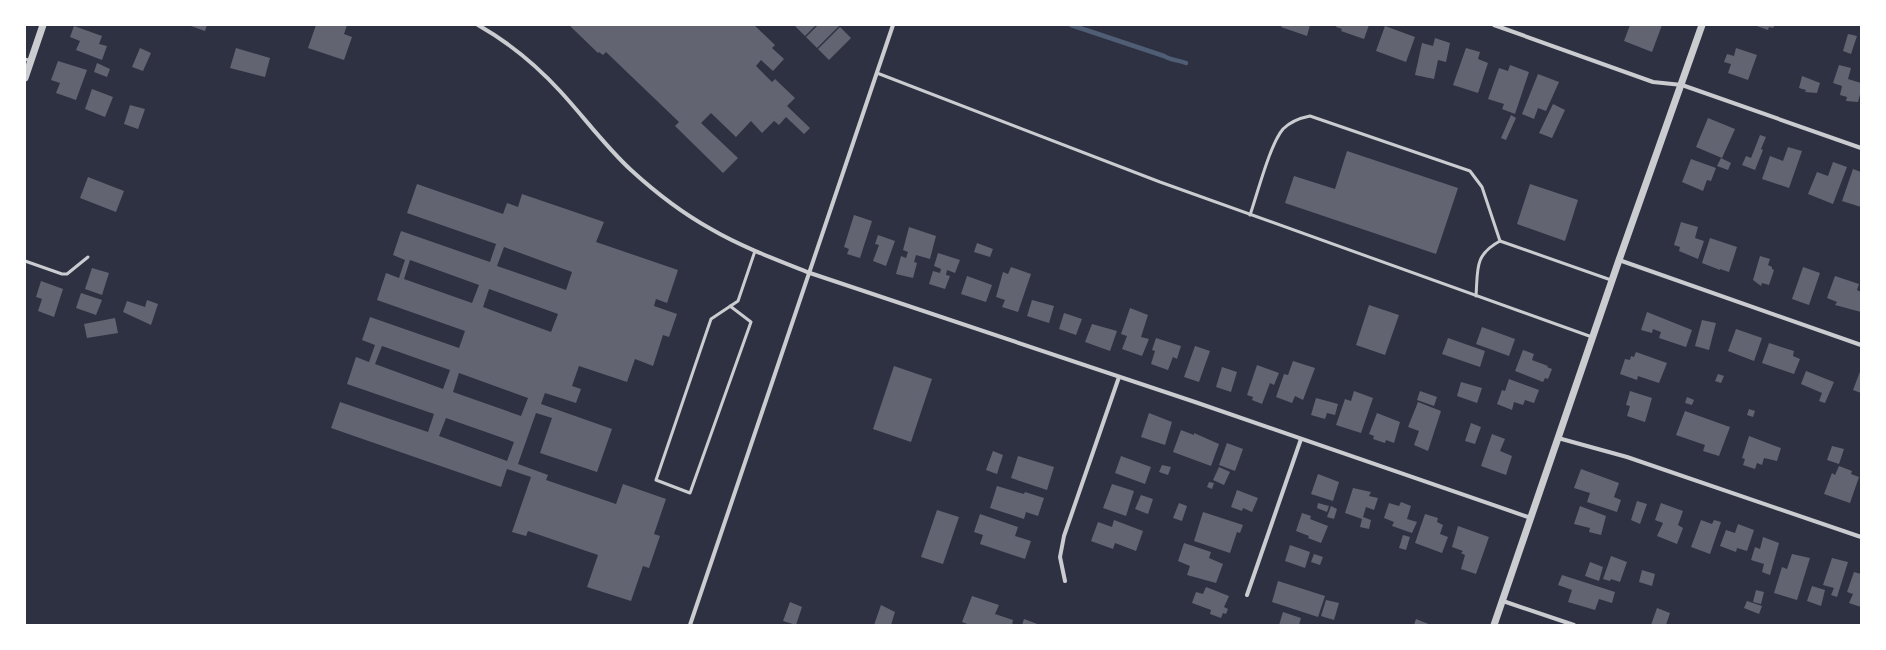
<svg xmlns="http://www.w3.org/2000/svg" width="1886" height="650" font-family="'Archivo Narrow',sans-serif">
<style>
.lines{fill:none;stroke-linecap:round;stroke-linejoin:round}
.stream{stroke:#4f5d75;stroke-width:4.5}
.building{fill:#626471;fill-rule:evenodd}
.service{stroke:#caccd0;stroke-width:3}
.minor{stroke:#caccd0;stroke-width:4}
.tertiary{stroke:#caccd0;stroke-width:7}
</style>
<rect width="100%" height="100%" fill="#2d3142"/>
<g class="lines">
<!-- stream -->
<path class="stream" d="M1071,25L1164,56C1170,60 1178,60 1186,63"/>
</g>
<!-- building -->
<g class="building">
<path d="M188,25H207L205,31Z"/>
<path d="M316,25H347L344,34L352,37L344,60L308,48Z"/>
<path d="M569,25H754L775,45L772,48L784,59L773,71L761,60L756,66L772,82L775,79L795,98L787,106L810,128L804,134L786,117L779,125L774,121L762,133L751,121L736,137L711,113L701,123L738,158L723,173L675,126L679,122L606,52L603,55L599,52L598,53Z"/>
<path d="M794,25H816L805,36Z"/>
<path d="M818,25L839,26L817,48L806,37Z"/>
<path d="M1282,25H1310L1307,36L1281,27Z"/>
<path d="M1337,25H1369L1364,39L1341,31L1342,29L1336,27Z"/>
<path d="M1630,25H1662L1652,52L1624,41Z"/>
<path d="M1754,25H1775L1773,28L1769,27L1768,30Z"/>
<path d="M74,26L102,36L99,44L107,46L102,60L76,50L80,41L70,37Z"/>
<path d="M1385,26L1415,37L1406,62L1376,51Z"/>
<path d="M840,27L851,38L829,60L818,49Z"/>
<path d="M1848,34L1857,36L1851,54L1843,51Z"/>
<path d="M1435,38L1450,43L1446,62L1438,60L1434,79L1415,75L1422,43L1433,46Z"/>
<path d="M140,48L151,53L143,71L132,67Z"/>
<path d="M236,48L270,58L265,77L230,68Z"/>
<path d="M1466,48L1480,52L1478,59L1488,63L1478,93L1453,85Z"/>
<path d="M1736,48L1757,55L1748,80L1728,73L1731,64L1724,62L1727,54L1734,56Z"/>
<path d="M58,61L87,70L76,100L56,93L60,83L51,80Z"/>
<path d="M97,63L110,69L107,77L94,72Z"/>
<path d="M1510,65L1529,72L1515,114L1502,109L1504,104L1488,99L1499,68L1508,71Z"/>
<path d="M1839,65L1851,68L1848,79L1861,83V91L1858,102L1846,101L1847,97L1840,95L1842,86L1833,83Z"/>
<path d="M1538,74L1559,82L1546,111L1538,108L1534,119L1522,114Z"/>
<path d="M1802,76L1820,83L1817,93L1805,92L1806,90L1799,88Z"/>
<path d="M92,89L113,97L105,117L85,109Z"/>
<path d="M1553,104L1565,110L1552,138L1539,133Z"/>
<path d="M130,105L145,109L138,129L124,124Z"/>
<path d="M1511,115L1516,118L1506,140L1501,138Z"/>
<path d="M1708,118L1735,129L1722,158L1696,147Z"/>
<path d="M1760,135L1766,137L1761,149L1763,150L1755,170L1742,165L1746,156L1751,158Z"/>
<path d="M1788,147L1802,151L1789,188L1762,179L1770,156L1783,161Z"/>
<path d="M1347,151L1458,188L1436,254L1285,203L1294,176L1335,189Z"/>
<path d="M1721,158L1731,163L1728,170L1717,166Z"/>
<path d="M1691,159L1716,168L1711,181L1707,180L1703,191L1682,182Z"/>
<path d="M1833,162L1847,167L1833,204L1808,194L1817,172L1828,176Z"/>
<path d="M1853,169L1861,172V207L1842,201Z"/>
<path d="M88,177L124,191L116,212L80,198Z"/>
<path d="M417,184L503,214L507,203L518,207L522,194L604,222L596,242L678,270L667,303L656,299L654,306L677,314L669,337L663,335L653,366L635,359L627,382L579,366L572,386L581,389L576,403L545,393L541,404L612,429L597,472L540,453L552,418L536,413L518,464L548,475L546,480L616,504L623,484L666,499L654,534L660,536L649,568L643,566L631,601L587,587L598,555L528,531L526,536L512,532L531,477L507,469L501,487L331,428L340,402L428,432L434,414L347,384L356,357L369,362L375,345L362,340L370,317L459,348L465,331L377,300L386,273L399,278L405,260L393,255L401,231L490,262L496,244L407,213ZM504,247L572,272L566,290L497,266ZM410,260L479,285L472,303L404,279ZM489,289L558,314L551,332L483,307ZM382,346L450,370L443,389L375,364ZM459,373L528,398L521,416L453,392ZM446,418L514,442L507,461L439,436Z"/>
<path d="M1530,184L1578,200L1565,241L1517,224Z"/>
<path d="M854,215L872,221L860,258L847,254L849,249L844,247Z"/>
<path d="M1681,222L1698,227L1695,238L1704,241L1698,259L1679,251L1680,247L1674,245Z"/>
<path d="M909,227L936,236L930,259L916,255L914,262L917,263L913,278L896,274L901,256L906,258L908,252L903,250Z"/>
<path d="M878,235L895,241L886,266L873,261L879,245L875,244Z"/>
<path d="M1710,238L1737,247L1729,272L1720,269V270L1702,263Z"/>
<path d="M977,243L993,249L990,257L974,252Z"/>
<path d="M938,253L960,260L955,273L947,270L946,275L950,276L945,289L929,284L933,271L940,273L941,269L934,266Z"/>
<path d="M1760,256L1770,259L1768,265L1772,267V269L1774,270L1769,285L1762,283L1761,286L1753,280Z"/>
<path d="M1011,267L1031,274L1018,312L1002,307L1005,300L996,297L1003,272L1008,274Z"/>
<path d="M1803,267L1820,273L1809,305L1792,299Z"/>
<path d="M92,268L109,273L102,295L85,289Z"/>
<path d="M967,276L992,285L986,302L961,294Z"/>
<path d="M1835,276L1859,284L1857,290L1861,292V312L1835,305L1837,302L1827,298Z"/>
<path d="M41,281L63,289L54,317L38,311L42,299L36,297Z"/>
<path d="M81,293L102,300L96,315L76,308Z"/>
<path d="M147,300L158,304L151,325L123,312L127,301L145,307Z"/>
<path d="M1032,300L1054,306L1049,323L1027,316Z"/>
<path d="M1369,305L1399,315L1385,355L1356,345Z"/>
<path d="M1130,308L1148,315L1141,337L1149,339L1142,356L1122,349L1127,336L1121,334Z"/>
<path d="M1647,312L1692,330L1686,347L1659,338L1661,332L1653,329L1652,333L1641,330Z"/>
<path d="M1064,313L1082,319L1076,335L1059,329Z"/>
<path d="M115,318L118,333L87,338L84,324Z"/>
<path d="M1702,320L1716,323L1709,350L1695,346Z"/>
<path d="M1092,324L1117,331L1110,351L1085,342Z"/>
<path d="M1482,327L1515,339L1509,356L1476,344Z"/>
<path d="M1736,329L1762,338L1754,361L1728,351Z"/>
<path d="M1156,338L1181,346L1177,359L1173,357L1168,370L1151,364L1155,351L1152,350Z"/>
<path d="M1448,338L1485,351L1480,367L1442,354Z"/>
<path d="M1769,343L1794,351L1793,356L1800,359L1794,374L1762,363Z"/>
<path d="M1195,346L1210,351L1199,382L1184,377Z"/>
<path d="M1523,350L1534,354L1532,360L1548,366L1547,367L1552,369L1548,379L1545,378L1543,382L1515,371Z"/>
<path d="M1636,352L1667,363L1659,383L1638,376L1637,380L1620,374L1625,359L1630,360L1631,356L1634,357Z"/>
<path d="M1293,361L1315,368L1303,400L1295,396L1292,403L1276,397L1284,374L1288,375Z"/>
<path d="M1257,365L1279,373L1274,385L1270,383L1262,404L1252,400L1253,397L1247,395Z"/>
<path d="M894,366L932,379L911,442L873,429Z"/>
<path d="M1222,367L1237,372L1231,392L1216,387Z"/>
<path d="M1861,369V393L1853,390Z"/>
<path d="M1806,371L1834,382L1825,403L1819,401L1822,393L1801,384Z"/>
<path d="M1718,374L1724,376L1721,383L1715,381Z"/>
<path d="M1509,379L1539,390L1534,403L1525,400L1523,405L1514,402L1512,410L1497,404L1502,390L1505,391Z"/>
<path d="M1461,382L1482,388L1477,403L1457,396Z"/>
<path d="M1354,391L1373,398L1361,433L1336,425L1345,399L1351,401Z"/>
<path d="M1420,391L1437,397L1434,406L1417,400Z"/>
<path d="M1630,391L1652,398L1645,422L1627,416L1630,406L1626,405Z"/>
<path d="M1687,397L1694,400L1692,405L1685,403Z"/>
<path d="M1316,398L1338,404L1335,415L1327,413L1325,419L1311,415Z"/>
<path d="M1418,402L1441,411L1428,451L1414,445L1419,431L1408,427Z"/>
<path d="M1749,409L1755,411L1753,417L1747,415Z"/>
<path d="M1685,411L1730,427L1719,456L1703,451L1705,445L1676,435Z"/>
<path d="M1149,413L1172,422L1165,445L1141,437Z"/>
<path d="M1377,413L1400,422L1394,443L1386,440L1385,443L1373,439L1374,436L1369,434Z"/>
<path d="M1471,423L1481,427L1475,444L1465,441Z"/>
<path d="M1181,430L1194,435V433L1219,444L1211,466L1173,452Z"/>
<path d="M1492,434L1505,439L1500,451L1512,456L1506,475L1481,466Z"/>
<path d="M1749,436L1781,448L1777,461L1764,458L1762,465L1757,463L1755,469L1743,465L1745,459L1742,458Z"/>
<path d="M1227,443L1243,449L1235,471L1219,465Z"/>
<path d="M1832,446L1844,449L1839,464L1827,460Z"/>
<path d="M993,451L1003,455L997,474L986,470Z"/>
<path d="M1018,456L1054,467L1047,490L1011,478Z"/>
<path d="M1121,456L1151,467L1145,484L1115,473Z"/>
<path d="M1162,465L1171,467L1168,475L1159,472Z"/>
<path d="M1839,466L1852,471L1851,474L1859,477L1850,503L1824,494L1832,473L1835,475Z"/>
<path d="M1219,467L1230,472L1224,485L1213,480Z"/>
<path d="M1581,469L1619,483L1614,497L1621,500L1617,512L1587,502L1590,493L1574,488Z"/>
<path d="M1318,474L1339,482L1333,501L1311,494Z"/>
<path d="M1209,482L1214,483L1212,489L1207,487Z"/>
<path d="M1112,484L1134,491L1126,516L1103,508Z"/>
<path d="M997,486L1024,494L1025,492L1044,498L1038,516L1026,512L1024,519L990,508Z"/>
<path d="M1353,488L1371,492L1369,496L1378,498L1374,510L1366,507L1363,517L1371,520L1369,529L1360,527L1362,519L1345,513Z"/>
<path d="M1237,490L1258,498L1252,512L1243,508L1242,511L1231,507Z"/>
<path d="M1141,495L1153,499L1148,514L1135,509Z"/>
<path d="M1637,501L1647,504L1640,524L1631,520Z"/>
<path d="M1401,502L1411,506L1407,519L1417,522L1412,533L1392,526L1394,522L1384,518L1389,503L1399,506Z"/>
<path d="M1179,503L1187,506L1182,521L1173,518Z"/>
<path d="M1318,503L1329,506L1327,512L1317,508Z"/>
<path d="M1661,503L1683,511L1678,525L1683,528L1677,544L1657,536L1663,523L1655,520Z"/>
<path d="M1331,506L1337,509L1334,519L1327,517Z"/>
<path d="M1580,506L1606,516L1601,535L1589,532L1590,528L1574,524Z"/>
<path d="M937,510L959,517L943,564L921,557Z"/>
<path d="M1203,512L1243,525L1240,533L1237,532L1230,553L1194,541Z"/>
<path d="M1302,513L1311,516L1310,519L1328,526L1321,543L1308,538L1309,536L1296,531Z"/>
<path d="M980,514L1018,527L1015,536L1031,541L1025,559L980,544L983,535L974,532Z"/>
<path d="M1425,514L1438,518L1437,522L1443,525L1440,534L1448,537L1442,553L1415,543Z"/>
<path d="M1114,520L1143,531L1136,551L1115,543L1113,549L1091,541L1098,522L1112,527Z"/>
<path d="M1701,520L1712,524L1714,520L1721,522L1710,554L1691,547Z"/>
<path d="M1738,524L1754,530L1747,551L1737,548L1736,552L1720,546L1726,530L1735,533Z"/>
<path d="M1458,526L1489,537L1476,574L1461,569L1465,555L1461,553L1463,551L1452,547Z"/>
<path d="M1403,535L1410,537L1406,550L1399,548Z"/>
<path d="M1763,537L1779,543L1770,575L1762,572L1764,564L1751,560L1755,547L1760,549Z"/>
<path d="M1184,543L1211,552L1209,558L1223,564L1216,583L1187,575L1190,566L1178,561Z"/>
<path d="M1290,545L1310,552L1305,568L1285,561Z"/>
<path d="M1314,554L1323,557L1320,565L1311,562Z"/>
<path d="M1792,554L1810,558L1797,600L1774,593L1782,567L1787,569Z"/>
<path d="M1611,556L1627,562L1620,582L1611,579L1610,581L1603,579Z"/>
<path d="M1832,558L1848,562L1837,597L1831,595L1834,588L1823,585Z"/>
<path d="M1590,562L1603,567L1599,581L1585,576Z"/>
<path d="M1642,570L1655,574L1652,586L1639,582Z"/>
<path d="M1854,572L1861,574V607L1849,603L1853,594L1847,592Z"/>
<path d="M1562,575L1615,592L1612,603L1599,599L1595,610L1568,602L1572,590L1558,585Z"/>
<path d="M1278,581L1325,596L1318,617L1272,602Z"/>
<path d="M1812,586L1825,590L1821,606L1807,601Z"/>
<path d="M1206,587L1229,596L1224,607L1228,609L1226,614L1223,613L1221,618L1210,614L1211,610L1192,603L1196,592L1203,594Z"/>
<path d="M1756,590L1764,592L1761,604L1753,602Z"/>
<path d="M972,596L999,605L995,614L1013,620L1012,625H970L962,622Z"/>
<path d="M1326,600L1339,603L1334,620L1321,616Z"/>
<path d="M1747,601L1762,606L1759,614L1744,608Z"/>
<path d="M790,602L802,607L796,625L783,621Z"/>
<path d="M881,605L895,612L891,625H874Z"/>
<path d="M1657,608L1670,613L1666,625H1651Z"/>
<path d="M1283,612L1301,618L1299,625H1279Z"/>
<path d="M1024,619L1040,625H1022Z"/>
<path d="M1416,619L1431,625H1414Z"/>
</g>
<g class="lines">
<!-- service -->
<g class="service">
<path d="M25,59L31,61"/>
<path d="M877,73L1160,182L1592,337"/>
<path d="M1250,215C1257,195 1270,144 1283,129C1291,121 1300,118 1310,116L1470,171L1482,187L1500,241"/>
<path d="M25,261L62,274H67L88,257"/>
<path d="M1476,296C1478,269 1474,255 1500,241L1611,280"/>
<path d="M730,306L751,322L690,493L656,480L711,319L738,301L755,251"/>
</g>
<!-- minor -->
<g class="minor">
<path d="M478,25C508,42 537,66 560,91C584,117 605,146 631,170C655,192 682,213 711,229C742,247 777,260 810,273L1195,402L1531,518"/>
<path d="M1494,25L1653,82L1682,85L1861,148"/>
<path d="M1619,260L1861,345"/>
<path d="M1558,438L1627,457L1861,537"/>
<path d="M1065,581L1060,557L1064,536L1119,377"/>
<path d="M1247,595L1301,439"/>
<path d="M1503,601L1574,625"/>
<path d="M690,625L893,25"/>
</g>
<!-- tertiary -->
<g class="tertiary">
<path d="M25,78L43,25"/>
<path d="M1494,625L1619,260L1702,25"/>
</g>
</g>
<!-- border -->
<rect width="1886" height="650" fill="none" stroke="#ffffff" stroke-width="52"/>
</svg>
